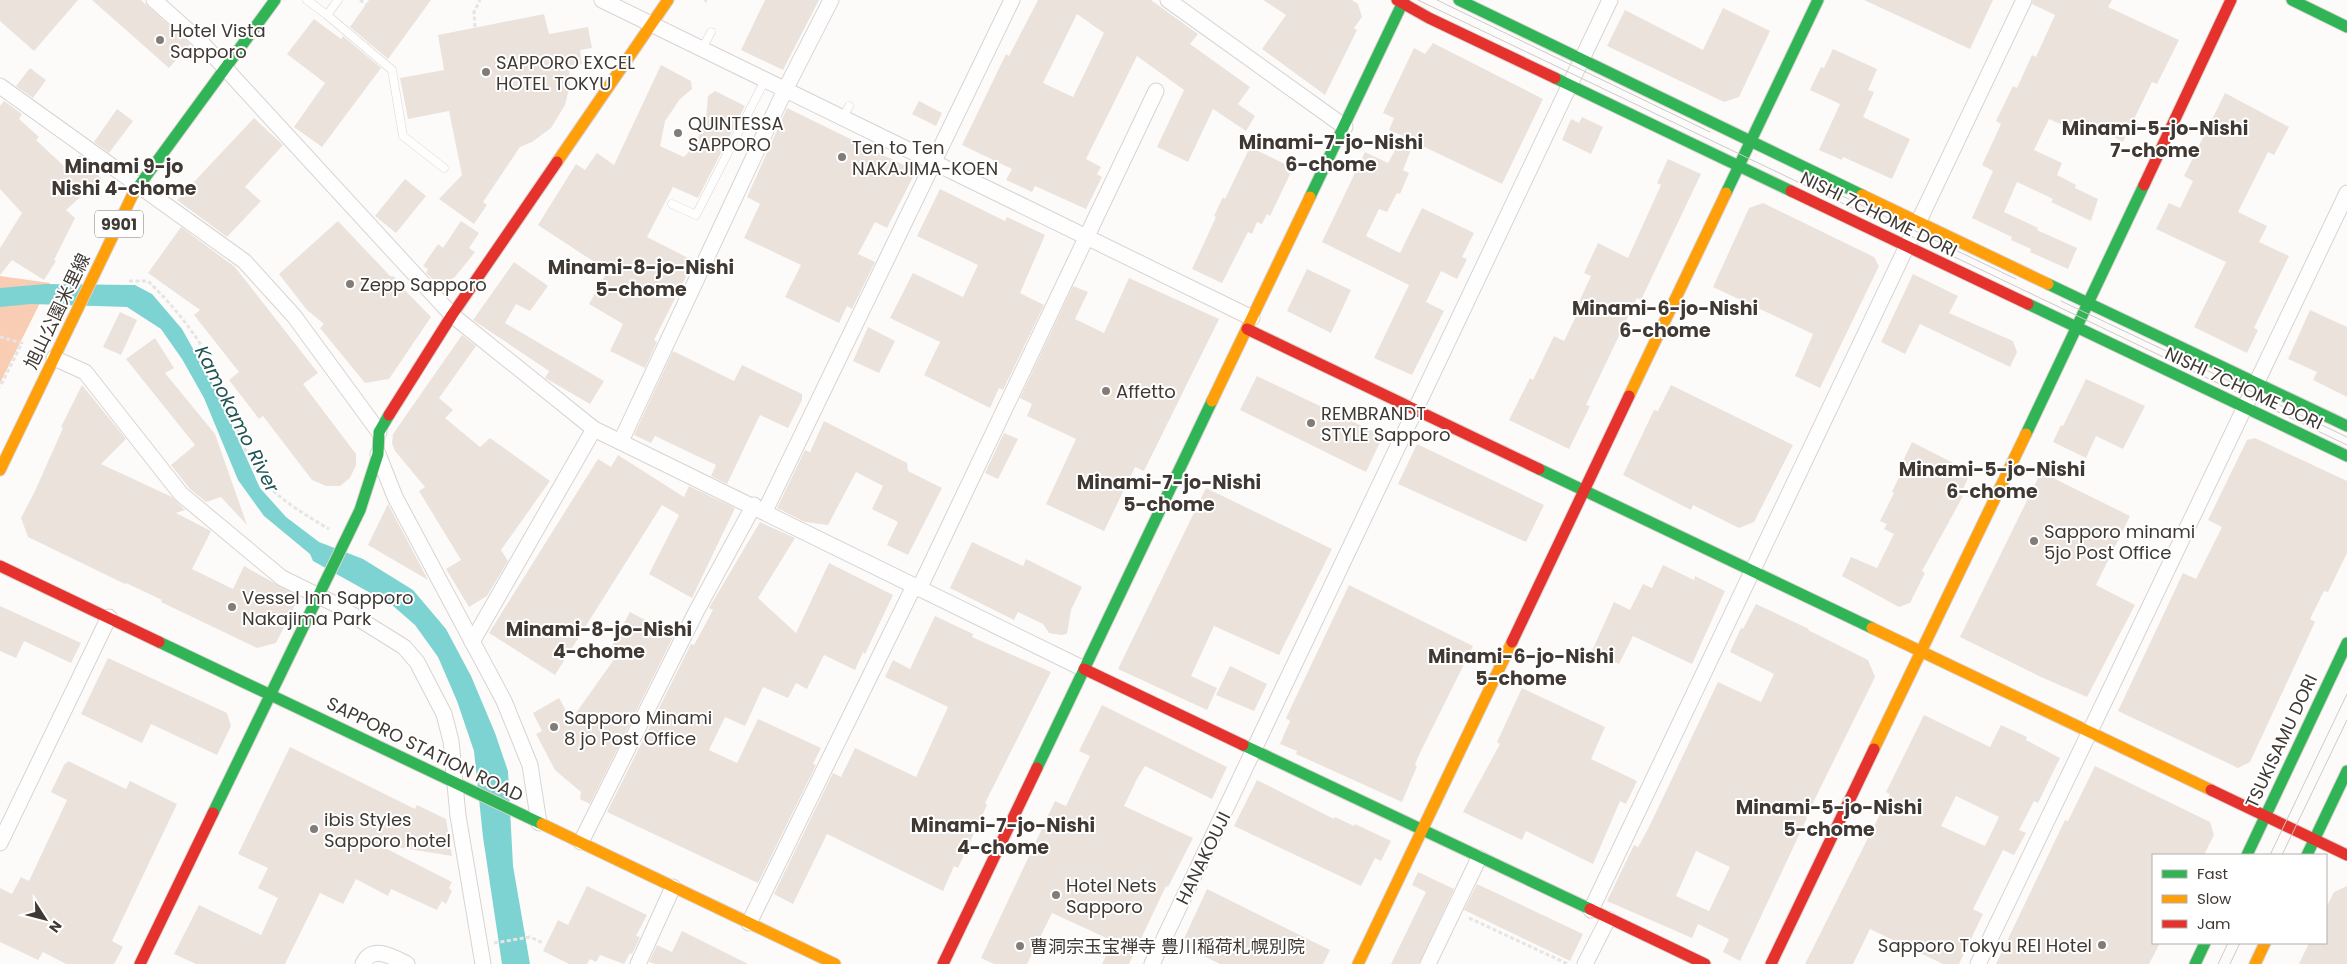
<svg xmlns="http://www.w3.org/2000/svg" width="2347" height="964" font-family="Poppins,'Noto Sans JP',sans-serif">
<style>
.forest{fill:#f9cdb4}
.water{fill:#7cd3d1}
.building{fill:#ebe2dc;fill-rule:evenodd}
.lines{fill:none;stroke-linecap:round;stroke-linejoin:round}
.lane-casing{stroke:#d8d3d0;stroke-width:9}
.street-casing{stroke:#d8d3d0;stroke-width:17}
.fast-casing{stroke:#d8d3d0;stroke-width:13}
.slow-casing{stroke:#d8d3d0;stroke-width:13}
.jam-casing{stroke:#d8d3d0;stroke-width:13}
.path{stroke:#e6e5e5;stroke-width:3;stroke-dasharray:4 2.5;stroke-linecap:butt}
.lane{stroke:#fffefe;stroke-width:8}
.street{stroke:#fffefe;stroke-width:15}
.fast{stroke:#30b455;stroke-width:11}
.slow{stroke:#ff9f0a;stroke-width:11}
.jam{stroke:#e5322d;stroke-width:11}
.tram{stroke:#cccbc9;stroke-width:1}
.poi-dot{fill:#827c78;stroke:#fff;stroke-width:2}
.labels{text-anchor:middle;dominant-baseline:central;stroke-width:4;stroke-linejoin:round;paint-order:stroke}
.shield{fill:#fff;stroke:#797470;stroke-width:1}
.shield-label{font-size:16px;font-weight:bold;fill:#3f3833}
.poi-label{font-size:18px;fill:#3f3833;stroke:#fff;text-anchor:start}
.street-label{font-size:18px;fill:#3f3833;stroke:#fff}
.neighbourhood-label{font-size:19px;font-weight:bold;fill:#3f3833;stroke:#fff}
.water-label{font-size:19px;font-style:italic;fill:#215554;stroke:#fff}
</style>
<rect width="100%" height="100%" fill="#fdfbf9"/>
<!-- forest -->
<path class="forest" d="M0,276L50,283L0,383Z"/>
<!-- water -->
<path class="water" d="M46,284L135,285L152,294L182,329L216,390L260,488L286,517L319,542L363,559L413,590L446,629L471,676L495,733L508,771L513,866L530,964H502L483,837L474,751L457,701L438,657L415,625L392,605L313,561L310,554L264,516L238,480L204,398L182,359L161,329L127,307L31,304L0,307V288Z"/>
<!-- building -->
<g class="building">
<path d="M0,0H78L34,51L0,21Z"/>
<path d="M92,0H141L190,44L169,68Z"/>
<path d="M369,0H431L388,59L350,27Z"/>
<path d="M765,0H819L783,70L741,50Z"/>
<path d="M1038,0H1151L1198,34L1190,44L1250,87L1238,104L1255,116L1246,131L1213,109L1188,162L1157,147L1184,90L1137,56L1086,159L1101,167L1097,174L1102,177L1086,209L1035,186L1032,192L1006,180L1012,169L962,145L1006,54L1009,56ZM1077,14L1104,33L1073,97L1043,83Z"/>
<path d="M1263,0H1352L1358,4L1362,17L1354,28L1357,30L1325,95L1262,49L1286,15Z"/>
<path d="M1864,0H1993L1970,49Z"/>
<path d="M2033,0H2112L2108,7L2179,40L2157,84L2152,82L2123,142L2088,123L2083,134L2049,119L2034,150L2062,163L2057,175L2076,185L2075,188L2098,199L2091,221L2051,202L2053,199L2017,182L2004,212L2038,228L2037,230L2077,248L2068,269L2030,252L2031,249L2011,240L2012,237L1972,218L1993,171L1982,165L2001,124L1996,121L2013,86L2017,88L2032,55L2036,57L2055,15L2032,4Z"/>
<path d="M1723,8L1770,31L1739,97L1724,102L1607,46L1625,10L1703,50Z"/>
<path d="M544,14L549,34L588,27L592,48L580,50L582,64L569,66L570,85L565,105L551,128L532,142L520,147L483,202L487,205L474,224L439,199L462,175L449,111L408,119L400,78L444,70L438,35Z"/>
<path d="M314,19L341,39L343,36L381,68L322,147L294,127L325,83L287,54Z"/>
<path d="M1433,43L1543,99L1502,184L1414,142L1403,170L1409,173L1400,194L1397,193L1387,212L1379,209L1366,236L1400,253L1422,208L1474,233L1462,257L1467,259L1457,279L1441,271L1426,302L1444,311L1412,375L1374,358L1409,285L1322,242L1365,152L1388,163L1403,136L1389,130L1394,118L1383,113L1414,48L1425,54Z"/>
<path d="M1833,49L1877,69L1868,90L1874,92L1863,117L1910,139L1892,179L1843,157L1842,160L1819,150L1840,104L1810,90L1821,67L1824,68Z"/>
<path d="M661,65L691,81L692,89L680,99L665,121L660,146L684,157L694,146L701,132L706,119L708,96L715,91L745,106L698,198L673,187L647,237L694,261L654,340L657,342L645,368L610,351L623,324L589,304L608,271L538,225L576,164L585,170L597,153L614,165Z"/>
<path d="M30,68L46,80L33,98L16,86Z"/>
<path d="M2225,93L2289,127L2274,155L2268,152L2238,212L2267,226L2259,242L2289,256L2254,328L2258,330L2247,353L2194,327L2226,262L2156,229L2169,203L2180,208L2193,181L2184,176Z"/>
<path d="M4,101L22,114L19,119L39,137L36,140L67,169L80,155L98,168L95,172L101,178L66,210L75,218L54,260L56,261L44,280L12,260L0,275V248L22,213L0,189V106Z"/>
<path d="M919,101L942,113L936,126L912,114Z"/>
<path d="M787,108L916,171L887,228L875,222L858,254L875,262L852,309L847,306L839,323L785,297L801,265L744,238L760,204L747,197Z"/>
<path d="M117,109L133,121L109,153L94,142Z"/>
<path d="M1582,117L1603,127L1591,154L1562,140L1571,119L1579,123Z"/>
<path d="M254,118L283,145L245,187L261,201L227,237L177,200Z"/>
<path d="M1250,147L1293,168L1270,216L1267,214L1262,224L1257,222L1252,234L1248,232L1222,283L1192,269L1216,217L1214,216L1223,197L1225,199Z"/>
<path d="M1668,159L1701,174L1641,300L1637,298L1586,405L1590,406L1569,449L1509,420L1530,378L1533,380L1554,336L1564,341L1581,306L1578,304L1591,276L1584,273L1598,243L1628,258L1661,185L1657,183Z"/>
<path d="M405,179L426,196L396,233L375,216Z"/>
<path d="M940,189L1005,221L1007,217L1045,235L1020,293L1044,305L1003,390L999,388L990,408L924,375L940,342L890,318L913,273L963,297L978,265L917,236Z"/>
<path d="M1763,203L1874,257L1879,266L1820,388L1795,376L1813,334L1713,287L1749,208Z"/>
<path d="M338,221L390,276L395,277V280L431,317L389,379L365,383L320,328L324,324L307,310L279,274Z"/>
<path d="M461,221L479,233L469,248L475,252L455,277L440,286L426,273L428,269L423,266L438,244L443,248Z"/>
<path d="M181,227L235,267L318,373L303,384L356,454V465L350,478L340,486H326L312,480L263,416L259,419L229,380L239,372L194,315L200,310L148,273Z"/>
<path d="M514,262L548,286L530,311L516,304L505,323L604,381L590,404L547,379L545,378L549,371L473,320Z"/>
<path d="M1307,269L1351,290L1331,333L1287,311Z"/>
<path d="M1913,274L1958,296L1949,313L2013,341L2017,352L2010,367L1920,324L1905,354L1881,342Z"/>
<path d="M1129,278L1219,319L1144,471L1135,467L1104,531L1046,504L1076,439L1027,416L1032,404L1020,398L1073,286L1088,292L1075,319L1104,333Z"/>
<path d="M2310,310L2347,327V397L2313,380L2317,372L2288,359Z"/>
<path d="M120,312L137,320L121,355L103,347Z"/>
<path d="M868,327L895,341L879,373L853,361Z"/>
<path d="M462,335L476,346L439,398L453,410L445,418L480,447L490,438L550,481L501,550L508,561L487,596L469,607L446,569L461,560L419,491L425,487L395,451L392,443L393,434Z"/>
<path d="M155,338L174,368L165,373L215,434L247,525L221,497L206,502L190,489L171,465L195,445L126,359Z"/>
<path d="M673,351L734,381L742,365L802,394V400L788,428L760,415L727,484L711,476L716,465L655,436L651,443L634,435Z"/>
<path d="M1257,376L1383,436L1366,472L1240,410Z"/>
<path d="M2086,379L2145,406L2123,449L2096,436L2086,458L2053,442L2061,425L2063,426Z"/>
<path d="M82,385L126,439L101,464L172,497L185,510L176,513L211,531L192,569L233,589L244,566L299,597L276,643L257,648L161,602L162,600L126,583L125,584L28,537L21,518L35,491L63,428L61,427Z"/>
<path d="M1671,385L1793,445L1754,522L1739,528L1693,505L1691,510L1623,475L1654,410L1658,411Z"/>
<path d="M824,421L907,463L908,471L942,488L908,555L887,545L898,522L872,509L883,486L856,472L828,525L805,522L777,508L805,450L810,452Z"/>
<path d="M1004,433L1018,439L998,479L985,473Z"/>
<path d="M2255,438L2347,481V553L2328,592L2324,591L2310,619L2315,622L2250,762L2238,768L2118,711L2183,573L2196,579L2222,527L2208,520L2247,440Z"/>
<path d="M1912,442L1971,472L1960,495L1963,496L1922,571L1925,573L1910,603L1899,607L1842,576L1851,557L1877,568L1894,534L1884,529L1887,524L1880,521L1894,493L1892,492L1906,462L1903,461Z"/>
<path d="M1417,444L1544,505L1526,542L1398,484Z"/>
<path d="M618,455L684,497L689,486L735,508L692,598L649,574L679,515L662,505L555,675L489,633L598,459L611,467Z"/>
<path d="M2041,472L2130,516L2096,585L2135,605L2087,697L2041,677L1960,637Z"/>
<path d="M1206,488L1332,549L1279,655L1214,626L1191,676L1217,688L1207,710L1118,669Z"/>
<path d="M388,504L407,540L428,580L368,545Z"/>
<path d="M760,522L795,538L758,598L796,633L829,563L893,595L865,654L863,652L855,670L824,655L807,689L796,683L788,698L763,687L745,726L725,717L709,750L737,763L758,719L821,748L813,764L816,765L758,883L607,812L691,644L694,645L713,610L709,608Z"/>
<path d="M972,542L1023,566L1026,559L1082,587L1071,610L1067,634L1061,635L1049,633L1043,624L1018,612L1014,620L950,588Z"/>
<path d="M1663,565L1694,580L1695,576L1725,591L1692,664L1633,636L1619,664L1592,651L1614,602L1630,610L1643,584L1652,588Z"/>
<path d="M1349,585L1473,646L1418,757L1415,765L1417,766L1402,802L1296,754L1297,751L1280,744L1290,721L1286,718Z"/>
<path d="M1756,604L1809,629L1808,630L1868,660L1875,677L1806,817L1807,818L1740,961L1723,952L1729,939L1698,924L1692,938L1607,901L1634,845L1638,847L1648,829L1718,682L1761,702L1774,674L1730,652L1741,628L1743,629ZM1696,851L1730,867L1709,911L1676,896Z"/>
<path d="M0,606L81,643L71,663L24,641L16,658L0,651Z"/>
<path d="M630,612L674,635L590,804L580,799L581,792L555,770L536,734L542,731L533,713L559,698L571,720L615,658L608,654Z"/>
<path d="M935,616L973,634L972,637L1051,672L985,803L987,805L958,868L954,866L943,891L827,834L793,904L774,894L833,773L841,777L855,748L916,777L948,707L885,677L893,660L910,669Z"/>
<path d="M108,658L227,713L231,726L217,755L151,724L142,743L81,714Z"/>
<path d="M1230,666L1267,684L1254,711L1216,695Z"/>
<path d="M1522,688L1605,727L1591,759L1637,781L1626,804L1620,801L1593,864L1526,831L1522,840L1463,812L1500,744L1497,742Z"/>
<path d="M1102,705L1227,767L1212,799L1145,766L1137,779L1124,806L1193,838L1168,887L1166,886L1129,964H1102L1113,941L1052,913L1027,964H994L981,958L1055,801L1066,806L1090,756L1079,751Z"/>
<path d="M1924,715L1990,747L2001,725L2027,737L2026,740L2060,758L2038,803L2034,801L2019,830L2026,833L2014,855L2003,850L1973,909L1983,914L1959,964H1943L1870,929L1853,964H1805L1890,794L1886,792ZM1956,796L1999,817L1985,846L1941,826Z"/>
<path d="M290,747L415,809L417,805L446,819L452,856L377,844L452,882L449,888L452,891L446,904L442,901L437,910L391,889L388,896L356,879L343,904L320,893L285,964H196L174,954L199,905L261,935L278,898L258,888L268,868L238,854Z"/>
<path d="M68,761L126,789L130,781L177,804L112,941L123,947L114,964H66L43,952L38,960L0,942V888L12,894L21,877L29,881L67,800L51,792L65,763L66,764Z"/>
<path d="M2095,766L2210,822L2214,835L2204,855H2153V943H2160L2149,964H1996L2065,820L2068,821Z"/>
<path d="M1257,780L1334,819L1335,817L1354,826L1355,824L1391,841L1381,861L1375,858L1361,886L1234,826Z"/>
<path d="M1418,872L1454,889L1419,964H1391L1426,892L1412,885Z"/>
<path d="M1477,884L1583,934L1570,961L1464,910Z"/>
<path d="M587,886L647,915L636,936L640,937L632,954L630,953L624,964L600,955L596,962L590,959L587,964H569L543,951L558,920L568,925Z"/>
<path d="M2347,886V964H2299L2309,943H2326V908L2334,892Z"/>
<path d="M1207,889L1330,950L1323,964H1220L1181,945Z"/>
<path d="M682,931L748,964H655L649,962L657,945L672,952Z"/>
</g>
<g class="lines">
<defs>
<g id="lane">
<path d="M307,0L327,15L338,0"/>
<path d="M327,15L392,70L403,136L444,168"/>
<path d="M702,49L711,32"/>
<path d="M843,118L849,106"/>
<path d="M672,204L696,215L765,80"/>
</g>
<g id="street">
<path d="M154,0L202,43L452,315L594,429L1084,669"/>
<path d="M602,0L1252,318"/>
<path d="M1168,0L1345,127"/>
<path d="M0,86L244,261L294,316L379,432"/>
<path d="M54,358L85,372L181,494L282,578L335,604L404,647L417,662L444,714L451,741L458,816L483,964"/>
<path d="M621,441L785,90L831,0"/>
<path d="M378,454L395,497L504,701L530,765L539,823"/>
<path d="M765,511L1012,0"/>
<path d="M919,589L1156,91"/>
<path d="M472,642L594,429"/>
<path d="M581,842L697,610L754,505"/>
<path d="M0,843L109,617"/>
<path d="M1591,910L2024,0"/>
<path d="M749,923L914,586"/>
<path d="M363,964C372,944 393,957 407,964"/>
<path d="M638,964L673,887"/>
<path d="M1152,964L1610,0"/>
<path d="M1428,964L1479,858"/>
<path d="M1585,964L1608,919"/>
<path d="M1978,964C2103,708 2223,449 2347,193"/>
</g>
<g id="fast">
<path d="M1459,0L1862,195"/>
<path d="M2292,0L2347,27"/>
<path d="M1555,78L1791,191"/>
<path d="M1726,193L1818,0"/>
<path d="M133,194L275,0"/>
<path d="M1310,197L1404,0"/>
<path d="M2048,284L2347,426"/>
<path d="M2028,304L2347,456"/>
<path d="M2026,434L2144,185"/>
<path d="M1539,469L1872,628"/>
<path d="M159,642L542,824"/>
<path d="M1243,745L1590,909"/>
<path d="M1037,768L1212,401"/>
<path d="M213,813L360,510L378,454L379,432L389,415"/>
<path d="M2247,855L2347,643"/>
<path d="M2307,855L2347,771"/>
<path d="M2195,964L2205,943"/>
</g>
<g id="slow">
<path d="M557,162L668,0"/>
<path d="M1862,195L2048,284"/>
<path d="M1629,396L1726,193"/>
<path d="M1212,401L1310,197"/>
<path d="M0,470L133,194"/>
<path d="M1872,628L2211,790"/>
<path d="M1874,749L2026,434"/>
<path d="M542,824L835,964"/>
<path d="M1358,964L1512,642"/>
<path d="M2255,964L2265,943"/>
</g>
<g id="jam">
<path d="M1397,0L1429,18L1555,78"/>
<path d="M2144,185L2231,0"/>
<path d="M1791,191L2028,304"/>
<path d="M1247,329L1539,469"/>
<path d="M389,415L452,315L557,162"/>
<path d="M0,566L159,642"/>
<path d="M1512,642L1629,396"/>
<path d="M1084,669L1243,745"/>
<path d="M2211,790L2347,855"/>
<path d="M1590,909L1705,964"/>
<path d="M140,964L213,813"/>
<path d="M943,964L1037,768"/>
<path d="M1771,964L1874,749"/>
</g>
</defs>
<!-- lane casing -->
<use href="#lane" class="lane-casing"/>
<!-- street casing -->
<use href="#street" class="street-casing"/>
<!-- fast casing -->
<use href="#fast" class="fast-casing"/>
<!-- slow casing -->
<use href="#slow" class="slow-casing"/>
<!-- jam casing -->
<use href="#jam" class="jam-casing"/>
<!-- path -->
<g class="path">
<path d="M360,0L366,4"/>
<path d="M705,2L706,0"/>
<path d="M475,27L474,12L480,0"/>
<path d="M129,281H148C178,310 207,347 223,387C235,418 242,455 264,481C278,499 309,517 329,529"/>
<path d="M0,337L22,343L0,387"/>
<path d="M1469,918L1568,964"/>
<path d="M494,943L530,937L543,943"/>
</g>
<!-- lane -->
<use href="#lane" class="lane"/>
<!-- street -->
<use href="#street" class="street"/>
<!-- fast -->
<use href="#fast" class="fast"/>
<!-- slow -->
<use href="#slow" class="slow"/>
<!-- jam -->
<use href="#jam" class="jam"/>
<!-- tram -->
<g class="tram">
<path d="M1418,0L2347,445"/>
<path d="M1437,0L1710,132"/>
<path d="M1811,181L2016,279"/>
<path d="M2061,301L2347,437"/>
<path d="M2270,855L2347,694"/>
<path d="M2282,855L2347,720"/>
<path d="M2218,964L2228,943"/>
<path d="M2230,964L2240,943"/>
</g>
</g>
<!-- markers -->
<g class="poi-dot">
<circle cx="160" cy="40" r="5"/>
<circle cx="486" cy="72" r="5"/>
<circle cx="678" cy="133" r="5"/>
<circle cx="842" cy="157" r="5"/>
<circle cx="350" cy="284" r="5"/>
<circle cx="1106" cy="391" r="5"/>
<circle cx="1311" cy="423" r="5"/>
<circle cx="2034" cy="541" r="5"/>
<circle cx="232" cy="607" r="5"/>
<circle cx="554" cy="727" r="5"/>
<circle cx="314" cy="829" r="5"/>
<circle cx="1056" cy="895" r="5"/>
<circle cx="2102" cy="945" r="5"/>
<circle cx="1020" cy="946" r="5"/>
</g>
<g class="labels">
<!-- shield labels -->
<rect class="shield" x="95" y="210.5" width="48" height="27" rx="4"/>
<g class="shield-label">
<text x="119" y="224">9901</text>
</g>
<!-- poi labels -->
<g class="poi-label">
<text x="170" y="30">Hotel Vista<tspan x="170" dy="21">Sapporo</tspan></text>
<text x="496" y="62">SAPPORO EXCEL<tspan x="496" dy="21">HOTEL TOKYU</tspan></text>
<text x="688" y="123">QUINTESSA<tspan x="688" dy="21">SAPPORO</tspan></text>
<text x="852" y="147">Ten to Ten<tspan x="852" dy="21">NAKAJIMA-KOEN</tspan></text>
<text x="360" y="284">Zepp Sapporo</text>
<text x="1116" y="391">Affetto</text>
<text x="1321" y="413">REMBRANDT<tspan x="1321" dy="21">STYLE Sapporo</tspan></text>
<text x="2044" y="531">Sapporo minami<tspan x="2044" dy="21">5jo Post Office</tspan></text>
<text x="242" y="597">Vessel Inn Sapporo<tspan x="242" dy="21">Nakajima Park</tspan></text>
<text x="564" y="717">Sapporo Minami<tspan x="564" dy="21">8 jo Post Office</tspan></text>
<text x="324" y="819">ibis Styles<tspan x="324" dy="21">Sapporo hotel</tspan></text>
<text x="1066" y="885">Hotel Nets<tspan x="1066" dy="21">Sapporo</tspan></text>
<text x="2092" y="945" text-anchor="end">Sapporo Tokyu REI Hotel</text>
<text x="1030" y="946">曹洞宗玉宝禅寺 豊川稲荷札幌別院</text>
</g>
<!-- street labels -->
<g class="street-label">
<text transform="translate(1879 214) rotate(26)">NISHI 7CHOME DORI</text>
<text transform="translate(57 311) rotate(-64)">旭山公園米里線</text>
<text transform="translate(2244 388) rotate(25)">NISHI 7CHOME DORI</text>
<text transform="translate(2281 741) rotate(-65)">TSUKISAMU DORI</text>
<text transform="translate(425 749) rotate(26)">SAPPORO STATION ROAD</text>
<text transform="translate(1203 858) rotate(-64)">HANAKOUJI</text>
</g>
<!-- neighbourhood labels -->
<g class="neighbourhood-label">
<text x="2155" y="128">Minami-5-jo-Nishi<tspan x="2155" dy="22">7-chome</tspan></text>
<text x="1331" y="142">Minami-7-jo-Nishi<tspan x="1331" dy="22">6-chome</tspan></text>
<text x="124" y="166">Minami 9-jo<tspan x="124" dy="22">Nishi 4-chome</tspan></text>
<text x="641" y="267">Minami-8-jo-Nishi<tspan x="641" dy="22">5-chome</tspan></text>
<text x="1665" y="308">Minami-6-jo-Nishi<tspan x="1665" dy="22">6-chome</tspan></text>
<text x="1992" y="469">Minami-5-jo-Nishi<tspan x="1992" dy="22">6-chome</tspan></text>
<text x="1169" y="482">Minami-7-jo-Nishi<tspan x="1169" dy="22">5-chome</tspan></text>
<text x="599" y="629">Minami-8-jo-Nishi<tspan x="599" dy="22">4-chome</tspan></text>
<text x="1521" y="656">Minami-6-jo-Nishi<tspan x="1521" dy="22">5-chome</tspan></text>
<text x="1829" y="807">Minami-5-jo-Nishi<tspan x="1829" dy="22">5-chome</tspan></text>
<text x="1003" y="825">Minami-7-jo-Nishi<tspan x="1003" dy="22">4-chome</tspan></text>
</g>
<!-- water labels -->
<g class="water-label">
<text transform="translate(237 419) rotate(63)">Kamokamo River</text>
</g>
</g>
<!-- legend -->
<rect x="2152" y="854" width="175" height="90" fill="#ffffff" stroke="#b2afad"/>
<rect x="2162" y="870" width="25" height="8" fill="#30b455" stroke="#b2afad"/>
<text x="2197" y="879" font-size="15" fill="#3f3833">Fast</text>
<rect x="2162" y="895" width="25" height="8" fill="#ff9f0a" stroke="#b2afad"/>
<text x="2197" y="904" font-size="15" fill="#3f3833">Slow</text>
<rect x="2162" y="920" width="25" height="8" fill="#e5322d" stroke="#b2afad"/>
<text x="2197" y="929" font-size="15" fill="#3f3833">Jam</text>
<!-- north arrow -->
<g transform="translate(45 919) rotate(126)" stroke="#ffffff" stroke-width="4" paint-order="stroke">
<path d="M0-4L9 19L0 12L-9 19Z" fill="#3f3833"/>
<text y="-8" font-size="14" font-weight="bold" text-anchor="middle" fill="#3f3833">N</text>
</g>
</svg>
